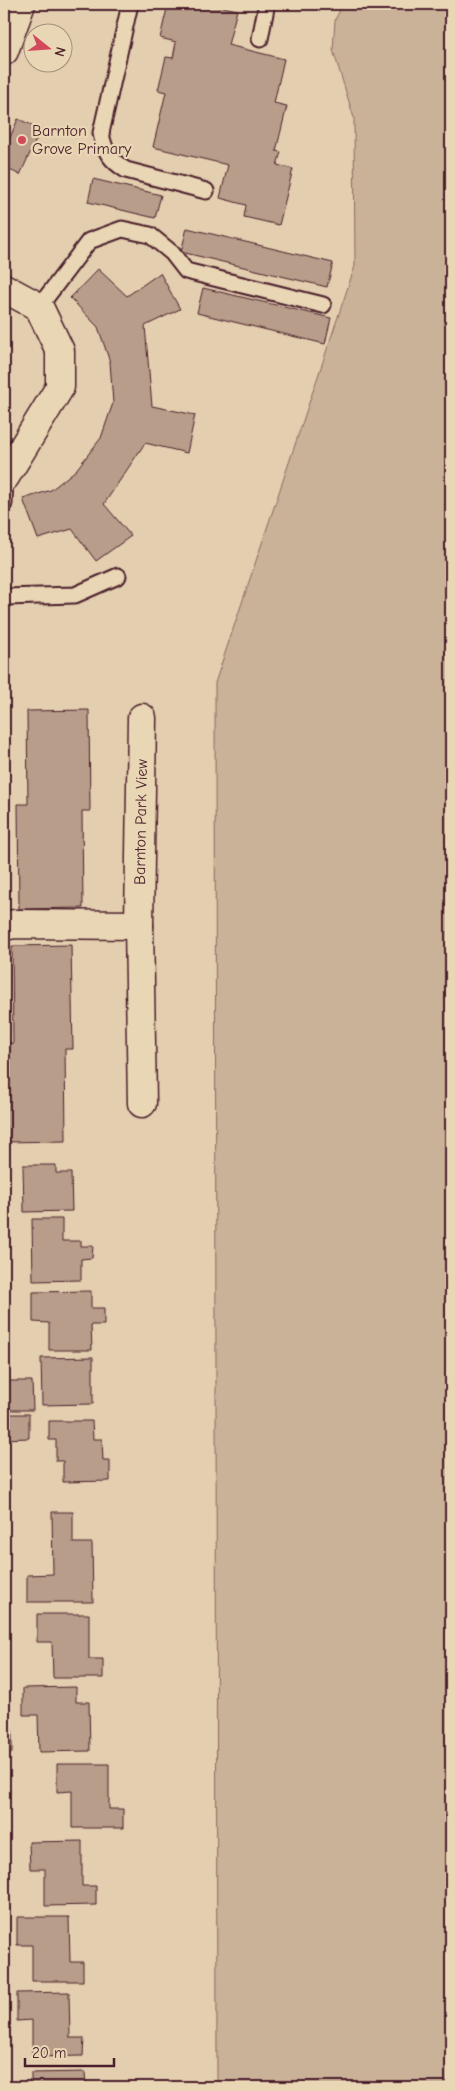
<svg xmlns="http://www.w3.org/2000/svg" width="455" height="2091" font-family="'Comic Neue',sans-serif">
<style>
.green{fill:#cab299;stroke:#8a6862}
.building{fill:#b79d8a;stroke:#4a1f2b}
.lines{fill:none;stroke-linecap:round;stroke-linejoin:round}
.lane-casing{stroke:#4a1f2b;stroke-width:19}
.street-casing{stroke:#4a1f2b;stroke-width:31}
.lane{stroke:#e9d6b4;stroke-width:15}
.street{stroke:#e9d6b4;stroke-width:28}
.poi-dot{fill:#d1495b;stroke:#e9d6b4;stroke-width:2}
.labels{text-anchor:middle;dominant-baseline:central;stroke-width:4.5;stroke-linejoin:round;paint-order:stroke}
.poi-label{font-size:16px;fill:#4a1f2b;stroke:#e9d6b4;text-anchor:start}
.street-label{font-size:16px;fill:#4a1f2b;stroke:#e9d6b4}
</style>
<rect width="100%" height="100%" fill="#e3cfaf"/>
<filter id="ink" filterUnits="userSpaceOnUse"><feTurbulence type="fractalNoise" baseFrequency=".02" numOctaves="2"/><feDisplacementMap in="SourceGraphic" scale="10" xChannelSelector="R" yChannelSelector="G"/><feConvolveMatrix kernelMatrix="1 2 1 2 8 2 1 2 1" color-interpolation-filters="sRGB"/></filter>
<g filter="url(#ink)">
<!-- green -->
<path class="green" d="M343,4H451V2087H217L215,683L355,266L354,118L333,50L335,20Z"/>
<!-- building -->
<g class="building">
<path d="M168,4H209L237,10L228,45L284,59L274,103L287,106L276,151L281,152L277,165L293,169L279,225L244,217L246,205L220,198L228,165L153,147L166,92L158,90L166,57L173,58L176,42L160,38Z"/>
<path d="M18,119L41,129L20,175L4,167V151Z"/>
<path d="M93,179L161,195L155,218L88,202Z"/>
<path d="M187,228L333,263L327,287L181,252Z"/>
<path d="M98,269L127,296L160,273L180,309L145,326L152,406L195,415L187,453L145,443L104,504L131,536L96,561L72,529L38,539L23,499L51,490L76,470L101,438L113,403L110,362L98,327L70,298Z"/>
<path d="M203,288L331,318L325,344L197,313Z"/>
<path d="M89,710L90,811H82L83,908L19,909L18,804H28L27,711Z"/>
<path d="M71,945L73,1049H65L66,1141L4,1142V1043H13L12,946Z"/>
<path d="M23,1165H56V1173H71L72,1211L24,1212Z"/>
<path d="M32,1219H62V1241H81V1246H93L92,1258L81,1259V1280L33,1281Z"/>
<path d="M91,1291V1308H104V1325H91L92,1350H49V1323L33,1322V1292Z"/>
<path d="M93,1357V1404L42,1405L41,1358Z"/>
<path d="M4,1381H32L33,1410H4Z"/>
<path d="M4,1414H29V1438L4,1439Z"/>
<path d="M49,1421H92L93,1439H102L103,1460H110V1481L63,1482V1461H56V1440H49Z"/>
<path d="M52,1512H73V1543H92L93,1602H27V1575L53,1574Z"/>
<path d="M37,1614H89V1659H103V1678H53L52,1642H37Z"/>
<path d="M76,1687V1702H89L90,1751L39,1752L38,1715H23V1688Z"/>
<rect x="4" y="1729" width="8" height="24"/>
<path d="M57,1764H109V1809H123V1828H72V1791L57,1792Z"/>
<path d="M82,1841V1886H96V1905L45,1906V1869H30L29,1842Z"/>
<path d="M17,1917H69L70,1962H83V1981H32V1945H17Z"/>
<path d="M69,1992L70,2038H84L83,2056L32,2057V2020L17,2021V1993Z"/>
<path d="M85,2072L86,2087H31V2073Z"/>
</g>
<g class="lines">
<defs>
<g id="lane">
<path d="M130,4L101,133C104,151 111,161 126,170L206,191"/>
<path d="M260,39L266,8L265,4"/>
<path d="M39,307L89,241L122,229L150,235L172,253L186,271L323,305"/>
<path d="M4,504L5,477"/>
<path d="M4,597L75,595L118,576"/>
</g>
<g id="street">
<path d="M4,51L21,4"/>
<path d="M4,288L39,307L60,351V387L5,477"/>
<path d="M142,718L139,925L142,1103"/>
<path d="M4,926L15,924L139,925"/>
</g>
</defs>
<!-- lane casing -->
<use href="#lane" class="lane-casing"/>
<!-- street casing -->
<use href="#street" class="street-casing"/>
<!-- lane -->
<use href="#lane" class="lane"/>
<!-- street -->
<use href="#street" class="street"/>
</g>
</g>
<!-- markers -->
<circle class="poi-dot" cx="22" cy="140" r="5"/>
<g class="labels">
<!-- poi labels -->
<g class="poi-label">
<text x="32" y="131">Barnton<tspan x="32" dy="18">Grove Primary</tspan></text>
</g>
<!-- street labels -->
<g class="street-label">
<text transform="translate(141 822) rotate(-89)">Barnton Park View</text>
</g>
</g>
<!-- margin -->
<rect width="455" height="2091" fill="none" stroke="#e9d6b4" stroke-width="20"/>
<rect x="10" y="10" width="435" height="2071" fill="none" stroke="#4a1f2b" stroke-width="2" filter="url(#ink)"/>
<!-- north arrow -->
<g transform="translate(48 48) rotate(107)"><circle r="24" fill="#e9d6b4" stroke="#a98d7d"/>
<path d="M0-4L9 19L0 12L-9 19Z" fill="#d1495b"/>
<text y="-8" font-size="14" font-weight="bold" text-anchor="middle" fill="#4a1f2b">N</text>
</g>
<!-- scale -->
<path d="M25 2058v8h89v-8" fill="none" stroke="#4a1f2b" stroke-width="2.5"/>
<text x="32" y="2058" font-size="15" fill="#4a1f2b" stroke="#e9d6b4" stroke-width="4" paint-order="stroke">20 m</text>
</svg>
